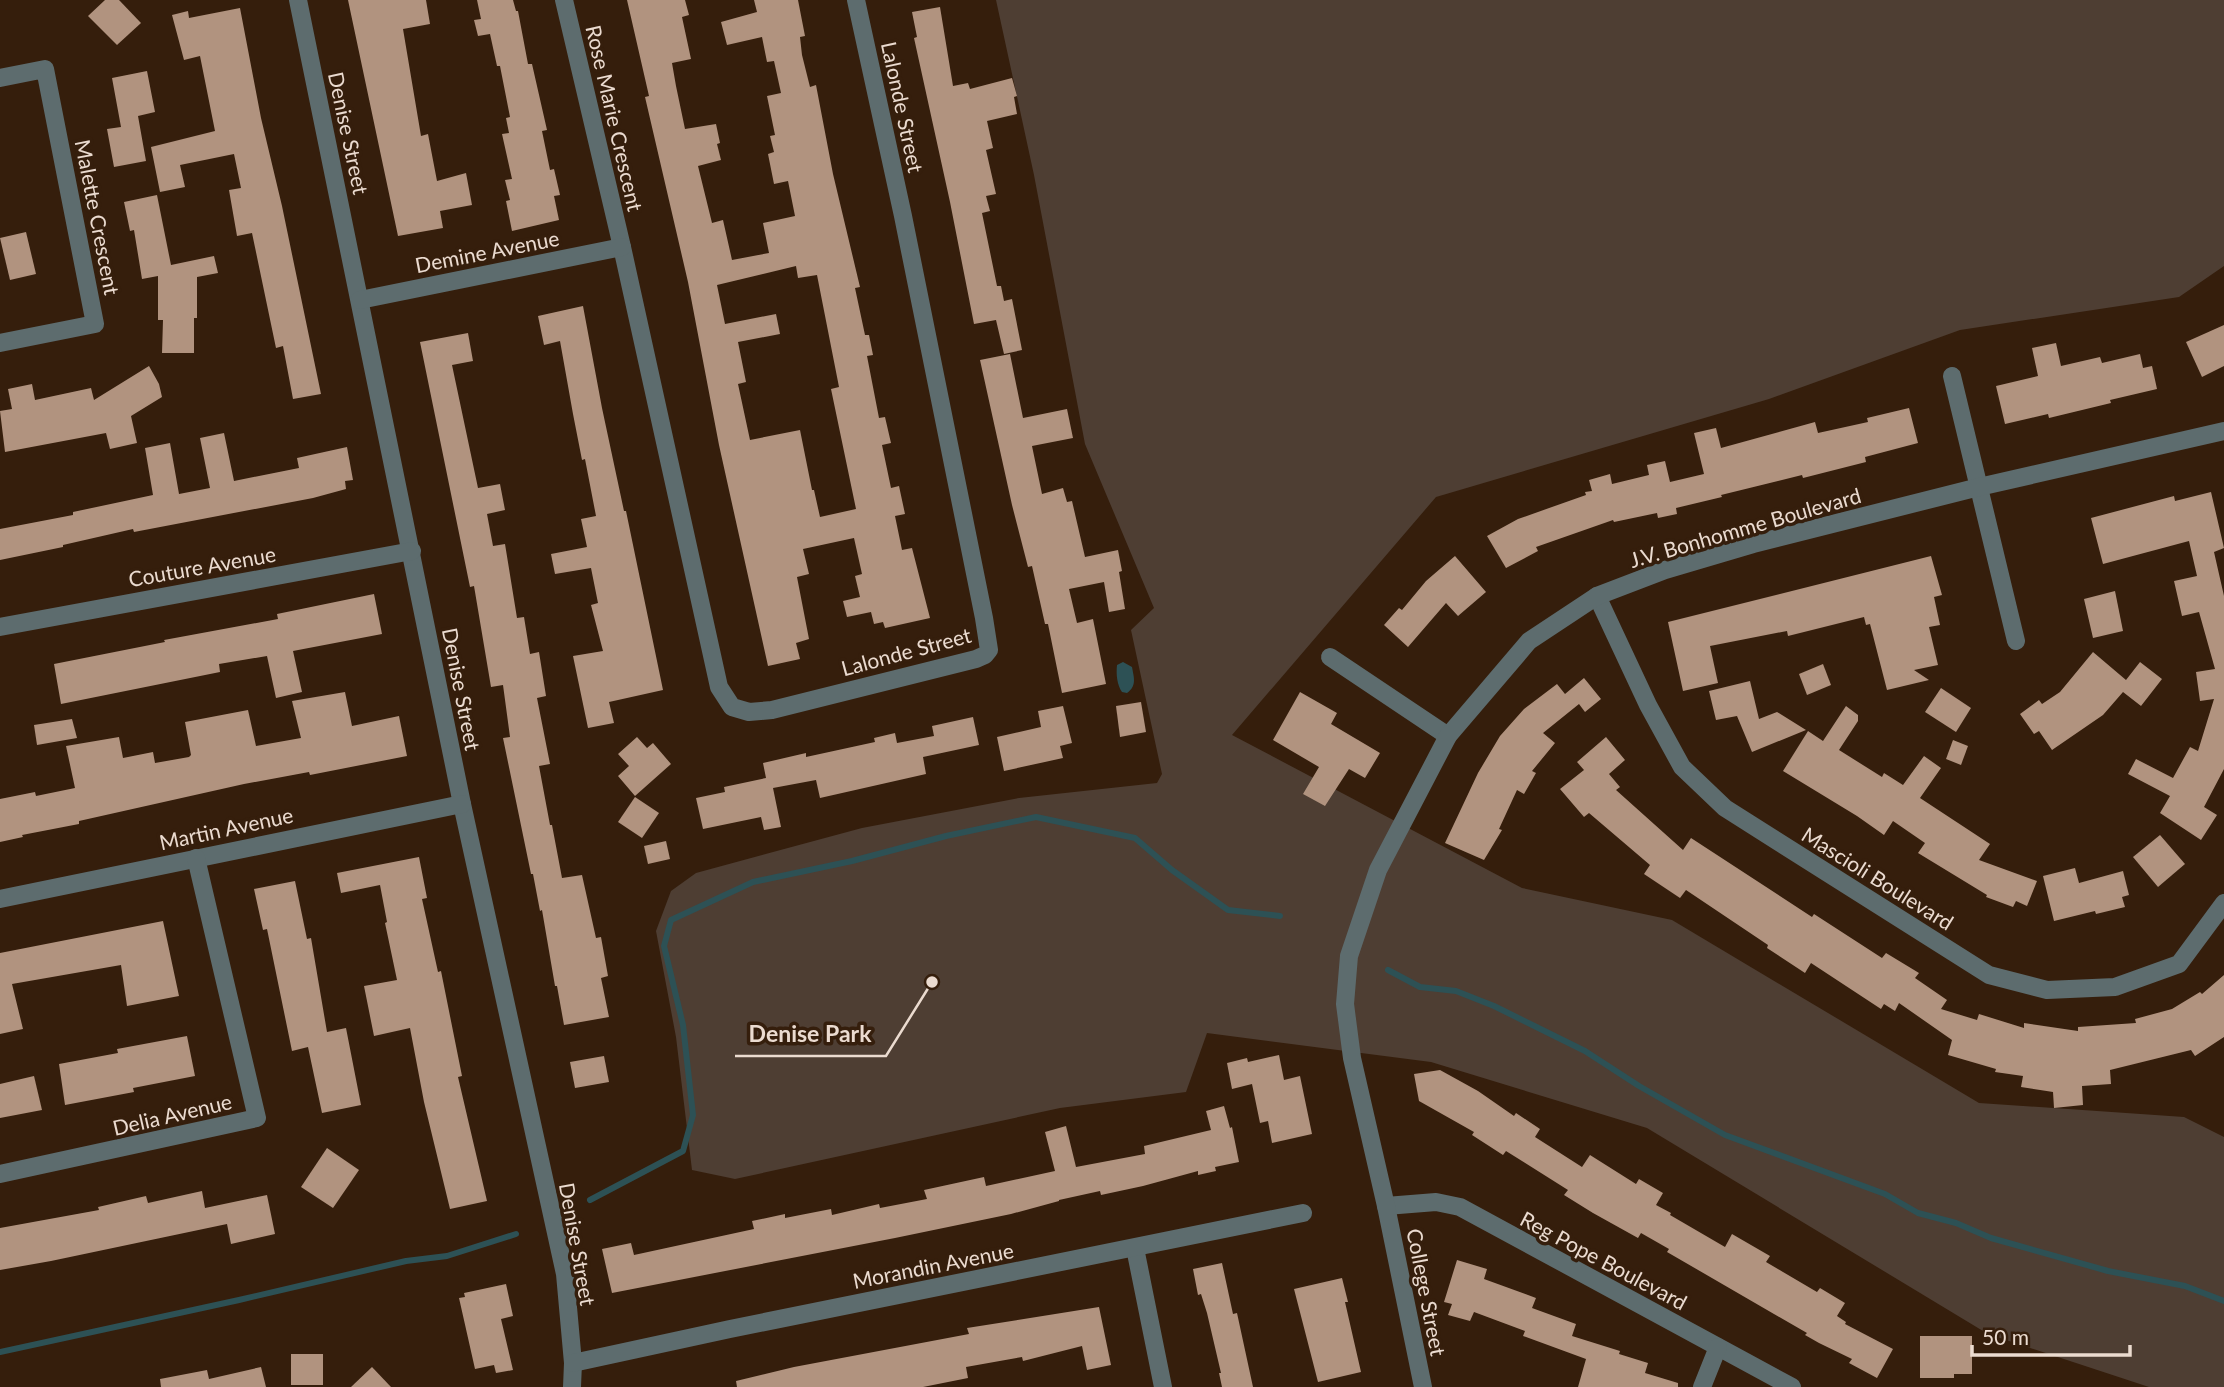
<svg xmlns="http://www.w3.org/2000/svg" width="2224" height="1387" font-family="Lato,sans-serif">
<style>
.green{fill:#4e3e33}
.water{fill:#2d5155}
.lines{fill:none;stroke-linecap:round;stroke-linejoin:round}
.stream{stroke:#2d5155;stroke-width:6}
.building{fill:#b1937f;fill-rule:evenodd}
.minor{stroke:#5d6c6e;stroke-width:18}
.labels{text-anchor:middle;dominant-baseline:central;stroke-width:7;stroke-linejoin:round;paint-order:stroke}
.street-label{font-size:21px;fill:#ebdbd0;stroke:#351e0c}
.leader{fill:none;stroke:#ebdbd0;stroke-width:2.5}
.callout-dot{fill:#ebdbd0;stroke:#351e0c;stroke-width:2.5}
.callout-label{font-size:23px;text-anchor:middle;font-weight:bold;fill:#ebdbd0;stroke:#351e0c;stroke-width:7;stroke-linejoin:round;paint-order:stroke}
</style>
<rect width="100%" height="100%" fill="#351e0c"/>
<!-- green -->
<path class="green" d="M996,0H2224V266L2179,297L1960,330L1769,399L1436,497L1232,735L1522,888L1672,920L1979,1103L2184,1117L2224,1137V1387H2149L1988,1334L1647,1128L1431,1062L1207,1033L1186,1092L1060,1108L735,1179L692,1170L676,1037L656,931L671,891L696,873L862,828L1019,798L1157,783L1162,774L1131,630L1154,608L1085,444L1034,175Z"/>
<!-- water -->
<path class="water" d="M1123,662L1132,667C1134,678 1137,686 1127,693L1122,692C1117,685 1116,674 1117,665Z"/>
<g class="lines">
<!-- stream -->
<g class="stream">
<path d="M1388,970L1420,987L1456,991L1494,1006L1585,1051L1639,1086L1725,1135L1885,1194L1918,1213L1956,1223L1991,1238L2108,1271L2185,1286L2224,1301"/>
<path d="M590,1200L683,1151L693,1115L683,1025L664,946L671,920L753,882L852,861L946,836L1036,817L1135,838L1172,870L1228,910L1280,916"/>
<path d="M0,1352L239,1300L406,1261L447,1256L516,1234"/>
</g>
</g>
<!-- building -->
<g class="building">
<path d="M105,0H119L141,23L117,45L88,16Z"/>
<path d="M348,0H426L430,24L403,29L421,136L428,134L437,181L466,173L472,205L440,211L443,228L398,236Z"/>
<path d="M477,0H513L516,11H518L528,64H532L547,130L542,131L550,170L554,169L560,195L554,196L559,220L512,231L506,201L510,200L505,180L512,179L502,134L509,133L506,118L510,117L500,66H497L490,34L478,36L474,20L481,19Z"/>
<path d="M627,0H685L689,15L682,17L691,59L672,63L676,86L685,129L716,124L720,143L717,144L721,160L698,166L712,223L723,220L732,260L769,253L763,223L795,216L788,181L774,184L768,154L774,152L770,136L775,135L767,96L781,93L774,61L767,62L762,37L727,45L721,22L757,12L754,0H798L805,36L800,37L802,55L810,87L816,85L833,174L860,287L855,288L865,335H869L873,355L867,356L879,418L885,417L891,443L882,445L891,488L899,486L905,514L895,516L902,550L912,548L930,618L885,628L883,622L874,624L871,612L847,617L843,601L860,597L855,576L862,574L854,538L803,549L809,574L797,577L809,639L796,643L800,659L768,666L719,445L688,282L645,97L649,96ZM796,266L798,278L817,275L839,387L831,389L856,509L820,517L814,490H812L800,430L750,440L738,384L746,382L738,342L780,334L776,314L725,324L717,285Z"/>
<path d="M940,7L953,86L968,83L970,89L1012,78L1017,96L1014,97L1017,114L987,121L993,148L986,150L996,194L986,196L990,211L982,213L997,286H1001L1004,301L1012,299L1022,350L1004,354L996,320L974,324L950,202L914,38L917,37L912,12Z"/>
<path d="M240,8L261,118L282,206L321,394L293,399L283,346L276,348L252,233L237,236L229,190L241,188L234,154L180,165L185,187L160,192L151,147L215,131L200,56L184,60L172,15L188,11L189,18Z"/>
<path d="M147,71L155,112L138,116L146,161L114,167L107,129L121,127L112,78Z"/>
<path d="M157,195L171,265L214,256L218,273L197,277V318H194V353H162L163,320H158V276L142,279L134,230L130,231L124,202Z"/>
<path d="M26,232L36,274L10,280L0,238Z"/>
<path d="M583,306L602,408L624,511H626L663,690L609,702L614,723L588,728L573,656L603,651L591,605L598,603L591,568L555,574L551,554L587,547L581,519L596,516L585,459L582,460L573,414L560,341L544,345L538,316Z"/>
<path d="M2224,325V366L2202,377L2186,342Z"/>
<path d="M468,333L473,361L452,365L478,488L500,484L505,510L487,514L493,546L505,544L517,618L524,617L530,654L539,652L546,696L537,698L550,764L539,766L550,825H552L562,878L582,875L596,938L601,937L608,976L601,978L609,1017L564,1025L557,986H555L542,910L540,911L533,874H531L503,738L510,737L503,685L491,687L474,586L470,587L420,342Z"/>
<path d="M2056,343L2061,366L2100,357L2102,363L2140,354L2143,368L2152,366L2157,389L2110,400L2111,403L2049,418L2048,414L2005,424L1996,386L2038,376L2032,348Z"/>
<path d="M1010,354L1023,418L1067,409L1073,438L1032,446L1042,494L1063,488L1067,502L1072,501L1085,557L1118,550L1122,571L1119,572L1125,609L1109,612L1104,582L1069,589L1077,623L1093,619L1106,684L1062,693L1048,624H1045L1032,566L1028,567L1012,505L980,360Z"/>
<path d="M149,366L159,384L162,397L131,416L137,443L110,449L106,433L5,452L0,411L12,409L8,389L32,384L35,400L91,388L94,400Z"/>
<path d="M1909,408L1918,443L1865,457L1866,462L1803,478L1802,475L1721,495L1722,497L1676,508L1677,514L1658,518L1657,513L1614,522L1613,520L1536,547L1538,551L1506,568L1487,536L1518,519L1586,495L1585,492L1592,491L1589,480L1610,474L1612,484L1649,475L1647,465L1665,461L1670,482L1704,474L1694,433L1716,428L1721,448L1815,422L1818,433L1868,422L1867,418Z"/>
<path d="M224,433L234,481L299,468L297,458L347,447L353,480L345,481L346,489L313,498L134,532L133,529L63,545V547L0,560V529L73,515V512L153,495L145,448L170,443L179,494L210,488L200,438Z"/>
<path d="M2211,492L2224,548L2214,552L2224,596V769L2204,807L2217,815L2201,840L2160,813L2170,796L2128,774L2136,759L2173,778L2190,747L2198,751L2214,699L2200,701L2196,672L2215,669L2199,612L2182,616L2174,581L2197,576L2189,541L2103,564L2091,518L2174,496L2175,501Z"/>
<path d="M1455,556L1486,592L1458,616L1446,603L1408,647L1384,625L1399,608L1402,610L1426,581Z"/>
<path d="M1931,556L1942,595L1934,597L1940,625L1929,627L1938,665L1914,670L1929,680L1887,690L1870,624L1866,625L1864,617L1788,636L1787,631L1710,646L1718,683L1683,691L1668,622Z"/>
<path d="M2115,591L2123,631L2093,638L2084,599Z"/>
<path d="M374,594L382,634L293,651L302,692L276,698L267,656L219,664L220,672L61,704L54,664L165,642L164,640L278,619L277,614Z"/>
<path d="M2093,652L2126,680L2140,662L2162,679L2141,706L2123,692L2103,715L2052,750L2039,731L2034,734L2020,714L2039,700L2042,704L2060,692Z"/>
<path d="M1823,664L1831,685L1807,695L1799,674Z"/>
<path d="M1584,678L1601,699L1585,712L1579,704L1543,733L1555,743L1532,771L1536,773L1524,794L1517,790L1499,829L1502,830L1484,860L1445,843L1478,773L1500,736L1524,709L1557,684L1565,694Z"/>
<path d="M1750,681L1759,719L1777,712L1806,730L1752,752L1737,716L1716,720L1709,691Z"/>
<path d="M1941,688L1971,708L1956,732L1925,712Z"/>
<path d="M345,692L352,726L399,716L407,756L310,775L309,772L244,784L79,821V824L22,835L23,837L0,842V799L35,792L36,796L75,788L66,746L119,737L123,758L153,752L155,763L189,757L191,755L185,722L248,710L256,746L301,738L292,701Z"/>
<path d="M1300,692L1337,713L1331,724L1380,753L1365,778L1349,769L1325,806L1303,794L1319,767L1273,740Z"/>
<path d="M1141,702L1146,732L1120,737L1116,706Z"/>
<path d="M1063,706L1072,743L1060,746L1063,758L1004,771L997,737L1041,727L1038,711Z"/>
<path d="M1846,706L1858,715V721L1839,750L1882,777L1884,773L1903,785L1924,756L1941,768L1920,798L1990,844L1979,860L2037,881L2027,906L2016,901L2013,907L1986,897L1987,895L1918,853L1925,843L1893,821L1884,835L1857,816L1783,771L1808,731L1823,741Z"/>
<path d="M973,717L979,745L923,757L926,774L820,798L816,780L773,788L781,827L764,830L761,817L703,829L696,798L725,792L724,787L766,778L763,763L806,753V757L875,742L874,738L895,733L897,743L934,736L932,726Z"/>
<path d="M72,719L77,738L37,745L34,725Z"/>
<path d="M637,737L647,748L653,743L671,764L635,796L618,776L629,766L618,754Z"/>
<path d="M1606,737L1625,760L1609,774L1620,787L1616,790L1683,850L1691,838L1812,917L1814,914L1882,958L1886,953L1919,973L1915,978L1947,1000L1941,1009L1977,1020L1979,1014L2024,1028V1023L2078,1031V1027L2136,1023L2135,1019L2172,1009L2200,992L2202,994L2224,975V1037L2195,1056L2191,1050L2110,1070L2111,1084L2082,1086L2083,1105L2054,1108L2053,1092L2021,1087L2023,1076L1995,1072L1996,1069L1948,1055L1952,1040L1899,1003L1895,1011L1884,1004L1881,1009L1811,963L1805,973L1767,948L1768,945L1686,890L1680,898L1644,874L1650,865L1589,813L1584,817L1560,789L1584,770L1577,762Z"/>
<path d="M1953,740L1968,746L1961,765L1946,759Z"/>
<path d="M635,797L659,813L642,838L618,822Z"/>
<path d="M2160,835L2185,864L2158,887L2133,857Z"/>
<path d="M666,841L670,859L648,864L644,846Z"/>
<path d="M419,857L427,898L422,899L438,972L441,971L462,1076L458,1077L487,1201L450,1209L424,1102L410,1028L374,1036L364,986L397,980L385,923L387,922L380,885L341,893L337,873Z"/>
<path d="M2075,868L2079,883L2123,871L2129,895L2122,897L2125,907L2096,914L2095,911L2054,921L2043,876Z"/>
<path d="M295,881L307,939L311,938L327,1032L346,1028L361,1105L322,1113L308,1047L292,1051L267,929L263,930L254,889Z"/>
<path d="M163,921L179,996L127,1006L121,965L12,984L23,1029L0,1034V953Z"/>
<path d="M187,1036L195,1076L133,1088L134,1092L65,1105L59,1064L118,1053L117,1049Z"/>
<path d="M1279,1055L1284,1080L1300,1076L1312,1134L1272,1143L1268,1121L1260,1123L1252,1084L1232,1089L1227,1063L1247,1058L1248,1062Z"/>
<path d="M604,1056L609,1082L575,1088L570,1062Z"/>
<path d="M1440,1070L1478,1091L1514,1116L1516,1113L1540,1129L1535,1137L1582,1167L1590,1155L1636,1184L1639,1179L1663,1193L1656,1205L1671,1213L1670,1215L1725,1247L1732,1234L1770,1256L1766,1262L1817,1292L1820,1288L1845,1303L1837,1316L1846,1322L1845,1324L1893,1349L1877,1378L1849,1363L1852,1359L1819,1343L1805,1335L1807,1333L1667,1252L1669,1249L1641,1233L1638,1238L1593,1213L1564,1195L1568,1190L1506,1151L1503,1155L1472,1135L1474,1132L1419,1101L1414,1074Z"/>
<path d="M34,1076L42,1110L0,1118V1084Z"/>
<path d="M1224,1106L1230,1128L1232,1127L1239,1162L1215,1167L1216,1171L1198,1175V1171L1143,1186L1101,1195L1100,1191L1059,1200V1201L1011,1214L895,1238L612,1293L602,1249L631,1243L634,1255L754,1229L752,1221L785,1214V1218L831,1209L832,1215L879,1204L880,1208L927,1199L924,1190L984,1177L986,1186L1055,1171L1045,1132L1066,1126L1076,1167L1145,1154L1144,1146L1211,1130L1206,1111Z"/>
<path d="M327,1148L359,1170L333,1208L301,1187Z"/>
<path d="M202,1191L205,1208L267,1195L275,1234L231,1244L227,1224L51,1261L0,1270V1228L99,1210L98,1207L146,1196L148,1203Z"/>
<path d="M1457,1260L1487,1269L1484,1279L1536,1298L1532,1308L1576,1324L1572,1336L1620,1351L1619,1354L1648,1363L1645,1373L1678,1383V1387H1578L1586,1359L1523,1336L1525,1331L1474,1312L1470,1321L1448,1315L1452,1304L1444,1302Z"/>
<path d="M1222,1263L1233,1314L1237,1313L1253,1387H1222L1219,1373H1221L1207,1313L1201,1294L1198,1295L1193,1269Z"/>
<path d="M1342,1278L1348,1302H1345L1361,1372L1318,1382L1294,1289Z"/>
<path d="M506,1284L513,1316L501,1319L513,1370L496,1373L494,1365L475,1369L459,1298L465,1297L464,1293Z"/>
<path d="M1099,1307L1111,1365L1087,1370L1082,1346L1023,1361L1022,1357L966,1367L968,1378L923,1387H737L736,1381L794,1367L969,1334L967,1328Z"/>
<path d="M1920,1336H1972V1374H1954V1378H1920Z"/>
<rect x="291" y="1354" width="32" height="31"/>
<path d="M261,1367L266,1387H161L160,1379L207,1370L209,1379Z"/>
<path d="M372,1367L391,1387H351Z"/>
</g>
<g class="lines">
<!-- minor -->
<g class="minor">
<path d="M298,0L462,804L565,1274L573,1363L572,1387"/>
<path d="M564,0L622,247L719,687L732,707L749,712L772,710L976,659L985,655L989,650L984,618L903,216L856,0"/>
<path d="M0,78L45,69L95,324L0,343"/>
<path d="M360,300L622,247"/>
<path d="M1952,376L2016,641"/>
<path d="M1597,596L1648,705L1682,767L1725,808L1989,975L2047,990L2115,987L2179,964L2224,903"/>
<path d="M0,627L412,551"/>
<path d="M1330,657L1448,736"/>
<path d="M0,899L462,804"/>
<path d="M0,1174L257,1118L196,858"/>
<path d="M1386,1206L1436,1202L1460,1207L1792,1387"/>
<path d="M1135,1248L1163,1387"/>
<path d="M573,1363L730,1329L1303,1213"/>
<path d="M1423,1387L1386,1206L1352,1058L1345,1004L1349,956L1378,870L1448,736L1529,641L1597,596L1665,570L1753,544L1979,487L2224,431"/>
<path d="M1702,1387L1718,1347"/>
</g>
</g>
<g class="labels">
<!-- street labels -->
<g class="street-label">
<text transform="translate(903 107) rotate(78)">Lalonde Street</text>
<text transform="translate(615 118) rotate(77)">Rose Marie Crescent</text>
<text transform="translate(349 133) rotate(78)">Denise Street</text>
<text transform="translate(98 217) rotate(79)">Malette Crescent</text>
<text transform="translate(487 251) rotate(-11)">Demine Avenue</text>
<text transform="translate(1745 527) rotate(-16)">J.V. Bonhomme Boulevard</text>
<text transform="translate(202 566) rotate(-10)">Couture Avenue</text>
<text transform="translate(906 651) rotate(-15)">Lalonde Street</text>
<text transform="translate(462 689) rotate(79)">Denise Street</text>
<text transform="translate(226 828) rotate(-12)">Martin Avenue</text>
<text transform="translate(1878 878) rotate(32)">Mascioli Boulevard</text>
<text transform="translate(172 1114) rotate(-13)">Delia Avenue</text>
<text transform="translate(578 1244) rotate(80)">Denise Street</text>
<text transform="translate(1604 1260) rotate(28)">Reg Pope Boulevard</text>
<text transform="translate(933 1265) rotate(-11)">Morandin Avenue</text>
<text transform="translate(1427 1292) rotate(79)">College Street</text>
</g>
</g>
<!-- callouts -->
<path class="leader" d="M932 982L886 1056H735"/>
<circle class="callout-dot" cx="932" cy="982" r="7"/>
<g class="callout-label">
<text x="810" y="1042">Denise Park</text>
</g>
<!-- scale -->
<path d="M1972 1345v10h158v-10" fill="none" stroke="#ebdbd0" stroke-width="3.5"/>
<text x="1982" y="1345" font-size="21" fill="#ebdbd0" stroke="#351e0c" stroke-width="5" paint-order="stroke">50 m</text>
</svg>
